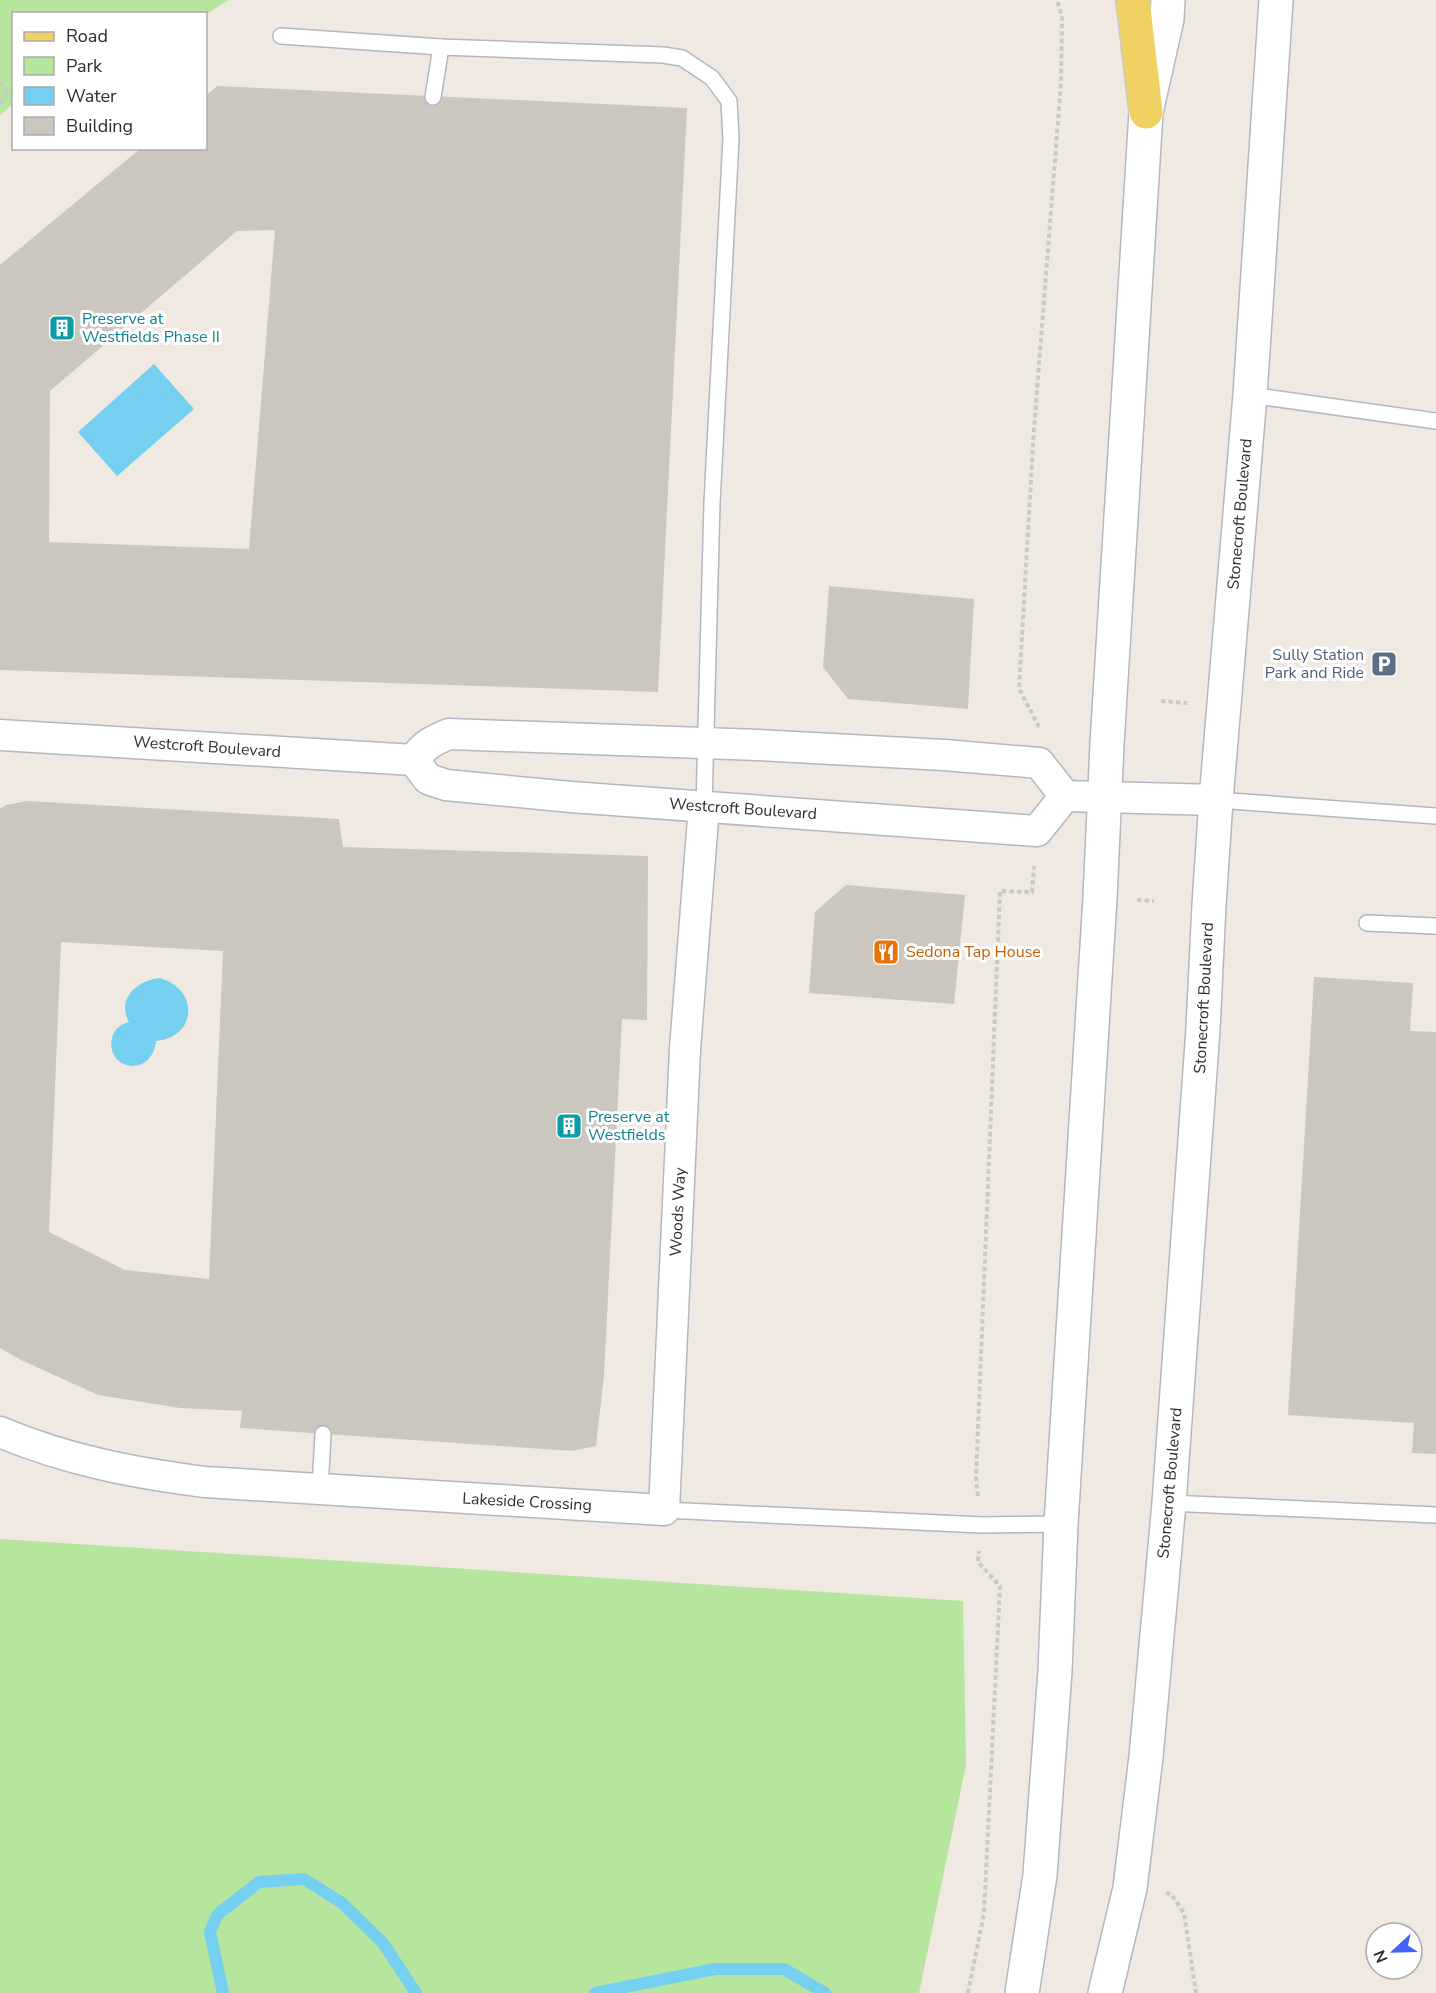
<svg xmlns="http://www.w3.org/2000/svg" width="1436" height="1993" font-family="'Nunito Sans',sans-serif">
<style>
.green{fill:#b6e59e}
.water{fill:#75cff0}
.lines{fill:none;stroke-linecap:round;stroke-linejoin:round}
.stream{stroke:#75cff0;stroke-width:12}
.building{fill:#cbc7bf;fill-rule:evenodd}
.lane-casing{stroke:#b4b7c1;stroke-width:18}
.street-casing{stroke:#b4b7c1;stroke-width:33}
.secondary-casing{stroke:#b4b7c1;stroke-width:36}
.primary-casing{stroke:#c9c9c9;stroke-width:36}
.path{stroke:#c9c9c9;stroke-width:4;stroke-dasharray:4.5 3;stroke-linecap:butt}
.lane{stroke:#fff;stroke-width:15}
.street{stroke:#fff;stroke-width:30}
.secondary{stroke:#fff;stroke-width:33}
.primary{stroke:#f2d163;stroke-width:33}
.labels{text-anchor:middle;dominant-baseline:central;stroke-width:6;stroke-linejoin:round;paint-order:stroke}
.culture-label{font-size:16px;fill:#0d838f;stroke:#fff;text-anchor:start}
.street-label{font-size:16px;fill:#2e2e2e;stroke:#fff}
.service-label{font-size:16px;fill:#4e5e75;stroke:#fff;text-anchor:end}
.food-label{font-size:16px;fill:#c56008;stroke:#fff;text-anchor:start}
</style>
<rect width="100%" height="100%" fill="#efe9e1"/>
<!-- green -->
<g class="green">
<path d="M0,0H229L206,14H14L13,104L0,115Z"/>
<path d="M0,1539L963,1601L966,1765L919,1993H0Z"/>
</g>
<!-- water -->
<g class="water">
<path d="M154,364L194,409L117,476L78,432Z"/>
<path d="M160,978C200,990 197,1037 156,1041C152,1079 105,1070 112,1038C114,1029 121,1024 129,1022C116,998 138,980 160,978Z"/>
</g>
<g class="lines">
<!-- stream -->
<g class="stream">
<path d="M223,1993L210,1932L217,1915L259,1882L304,1879L342,1903L383,1943L416,1993"/>
<path d="M595,1993L715,1969H784L825,1993"/>
</g>
</g>
<!-- building -->
<g class="building">
<path d="M217,86L687,108L658,692L0,670V265L141,148H206V96ZM275,230L249,549L49,542L50,391L237,231Z"/>
<path d="M829,586L974,599L968,709L848,699L823,667Z"/>
<path d="M28,801L339,819L343,847L648,856L647,1020L622,1019L604,1375L596,1446L572,1451L240,1428L242,1411L180,1408L98,1395L21,1360L0,1348V809L6,805ZM61,942L223,951L209,1279L125,1270L49,1232Z"/>
<path d="M846,885L965,895L954,1004L809,993L815,912Z"/>
<path d="M1314,977L1413,983L1410,1031L1436,1032V1454L1412,1453L1414,1423L1288,1415Z"/>
</g>
<g class="lines">
<defs>
<g id="lane">
<path d="M281,36L441,47L663,55L682,58L712,78L729,101L731,138L712,503L704,806"/>
<path d="M433,97L441,47"/>
<path d="M1250,395L1436,421"/>
<path d="M1216,800L1436,816"/>
<path d="M1367,923L1436,926"/>
<path d="M320,1490L323,1434"/>
<path d="M1169,1503L1436,1515"/>
<path d="M664,1510L982,1525L1061,1524"/>
</g>
<g id="street">
<path d="M0,735L414,760"/>
<path d="M414,760L428,779L446,785L571,797L1037,831L1065,796"/>
<path d="M414,760C422,746 434,740 449,734L758,745L944,755L1039,763L1065,796"/>
<path d="M1065,796L1216,800"/>
<path d="M0,1432C66,1460 134,1473 205,1482L664,1510L685,1049L704,806"/>
</g>
<g id="secondary">
<path d="M1022,1993L1040,1875L1055,1671L1061,1524L1100,898L1107,744L1146,112L1167,19L1168,0"/>
<path d="M1105,1993L1130,1888L1146,1757L1169,1503L1203,1029L1209,905L1216,800L1250,395L1276,0"/>
</g>
<path id="primary" d="M1133,0L1146,112"/>
</defs>
<!-- lane casing -->
<use href="#lane" class="lane-casing"/>
<!-- street casing -->
<use href="#street" class="street-casing"/>
<!-- secondary casing -->
<use href="#secondary" class="secondary-casing"/>
<!-- primary casing -->
<use href="#primary" class="primary-casing"/>
<!-- path -->
<g class="path">
<path d="M0,82L8,91L0,105"/>
<path d="M1161,701L1187,703"/>
<path d="M1039,727L1019,688L1034,428L1061,83L1062,16L1057,0"/>
<path d="M1137,900L1154,901"/>
<path d="M978,1496L976,1477L1000,891L1032,892L1034,866"/>
<path d="M1166,1893L1171,1894L1184,1913L1196,1993"/>
<path d="M968,1993L984,1913L1000,1586L978,1562L979,1551"/>
</g>
<!-- lane -->
<use href="#lane" class="lane"/>
<!-- street -->
<use href="#street" class="street"/>
<!-- secondary -->
<use href="#secondary" class="secondary"/>
<!-- primary -->
<use href="#primary" class="primary"/>
</g>
<!-- icons -->
<defs>
<symbol id="building-square" viewBox="-11 -11 22 22"><rect x="-9" y="-9" width="18" height="18" rx="4" fill="#0f9aa8" stroke="#fff"/><path d="M-4-6H4V6H1V3H-1V6H-4ZM-2.5-4.3h1.7v1.8h-1.7ZM.8-4.3h1.7v1.8H.8ZM-2.5-1h1.7V.8h-1.7ZM.8-1h1.7V.8H.8Z" fill="#fff"/></symbol>
<symbol id="parking-square" viewBox="-11 -11 22 22"><rect x="-9" y="-9" width="18" height="18" rx="4" fill="#5c6f8a" stroke="#fff"/><path d="M-3.5-5.5H1a3.5 3.5 0 0 1 0 7H-1V5.5H-3.5ZM-1-3.4V-.6H.8a1.4 1.4 0 0 0 0-2.8Z" fill="#fff"/></symbol>
<symbol id="restaurant-square" viewBox="-11 -11 22 22"><rect x="-9" y="-9" width="18" height="18" rx="4" fill="#e8710a" stroke="#fff"/><path d="M-5-6h1v4h1v-4h1v4h1v-4h1v5L-1.5 .5V6h-2V.5L-5-1ZM5-6V6H3V1.5H1.5Q1.5-4 5-6Z" fill="#fff"/></symbol>
</defs>
<g fill-rule="evenodd">
<use href="#building-square" x="47" y="313" width="30" height="30"/>
<use href="#parking-square" x="1369" y="649" width="30" height="30"/>
<use href="#restaurant-square" x="871" y="937" width="30" height="30"/>
<use href="#building-square" x="554" y="1111" width="30" height="30"/>
</g>
<g class="labels">
<!-- culture labels -->
<g class="culture-label">
<text x="82" y="319">Preserve at<tspan x="82" dy="18">Westfields Phase II</tspan></text>
<text x="588" y="1117">Preserve at<tspan x="588" dy="18">Westfields</tspan></text>
</g>
<!-- street labels -->
<g class="street-label">
<text transform="translate(1240 514) rotate(-85)">Stonecroft Boulevard</text>
<text transform="translate(207 747) rotate(4)">Westcroft Boulevard</text>
<text transform="translate(743 809) rotate(4)">Westcroft Boulevard</text>
<text transform="translate(1204 998) rotate(-87)">Stonecroft Boulevard</text>
<text transform="translate(678 1212) rotate(-87)">Woods Way</text>
<text transform="translate(1170 1483) rotate(-85)">Stonecroft Boulevard</text>
<text transform="translate(527 1502) rotate(3)">Lakeside Crossing</text>
</g>
<!-- service labels -->
<g class="service-label">
<text x="1364" y="655">Sully Station<tspan x="1364" dy="18">Park and Ride</tspan></text>
</g>
<!-- food labels -->
<g class="food-label">
<text x="906" y="952">Sedona Tap House</text>
</g>
</g>
<!-- legend -->
<rect x="12" y="12" width="195" height="138" fill="#ffffff" stroke="#ababab" stroke-width="1.5"/>
<rect x="24" y="32" width="30" height="9" fill="#f2d163" stroke="#ababab" stroke-width="1.5"/>
<text x="66" y="42" font-size="18" fill="#2e2e2e">Road</text>
<rect x="24" y="57" width="30" height="18" fill="#b6e59e" stroke="#ababab" stroke-width="1.5"/>
<text x="66" y="72" font-size="18" fill="#2e2e2e">Park</text>
<rect x="24" y="87" width="30" height="18" fill="#75cff0" stroke="#ababab" stroke-width="1.5"/>
<text x="66" y="102" font-size="18" fill="#2e2e2e">Water</text>
<rect x="24" y="117" width="30" height="18" fill="#cbc7bf" stroke="#ababab" stroke-width="1.5"/>
<text x="66" y="132" font-size="18" fill="#2e2e2e">Building</text>
<!-- north arrow -->
<g transform="translate(1394 1951) rotate(248)"><circle r="28" fill="#ffffff" stroke="#ababab" stroke-width="1.5"/>
<path d="M0-4.5L10 22L0 15L-10 22Z" fill="#4264fb"/>
<text y="-9" font-size="16" font-weight="bold" text-anchor="middle" fill="#2e2e2e">N</text>
</g>
</svg>
